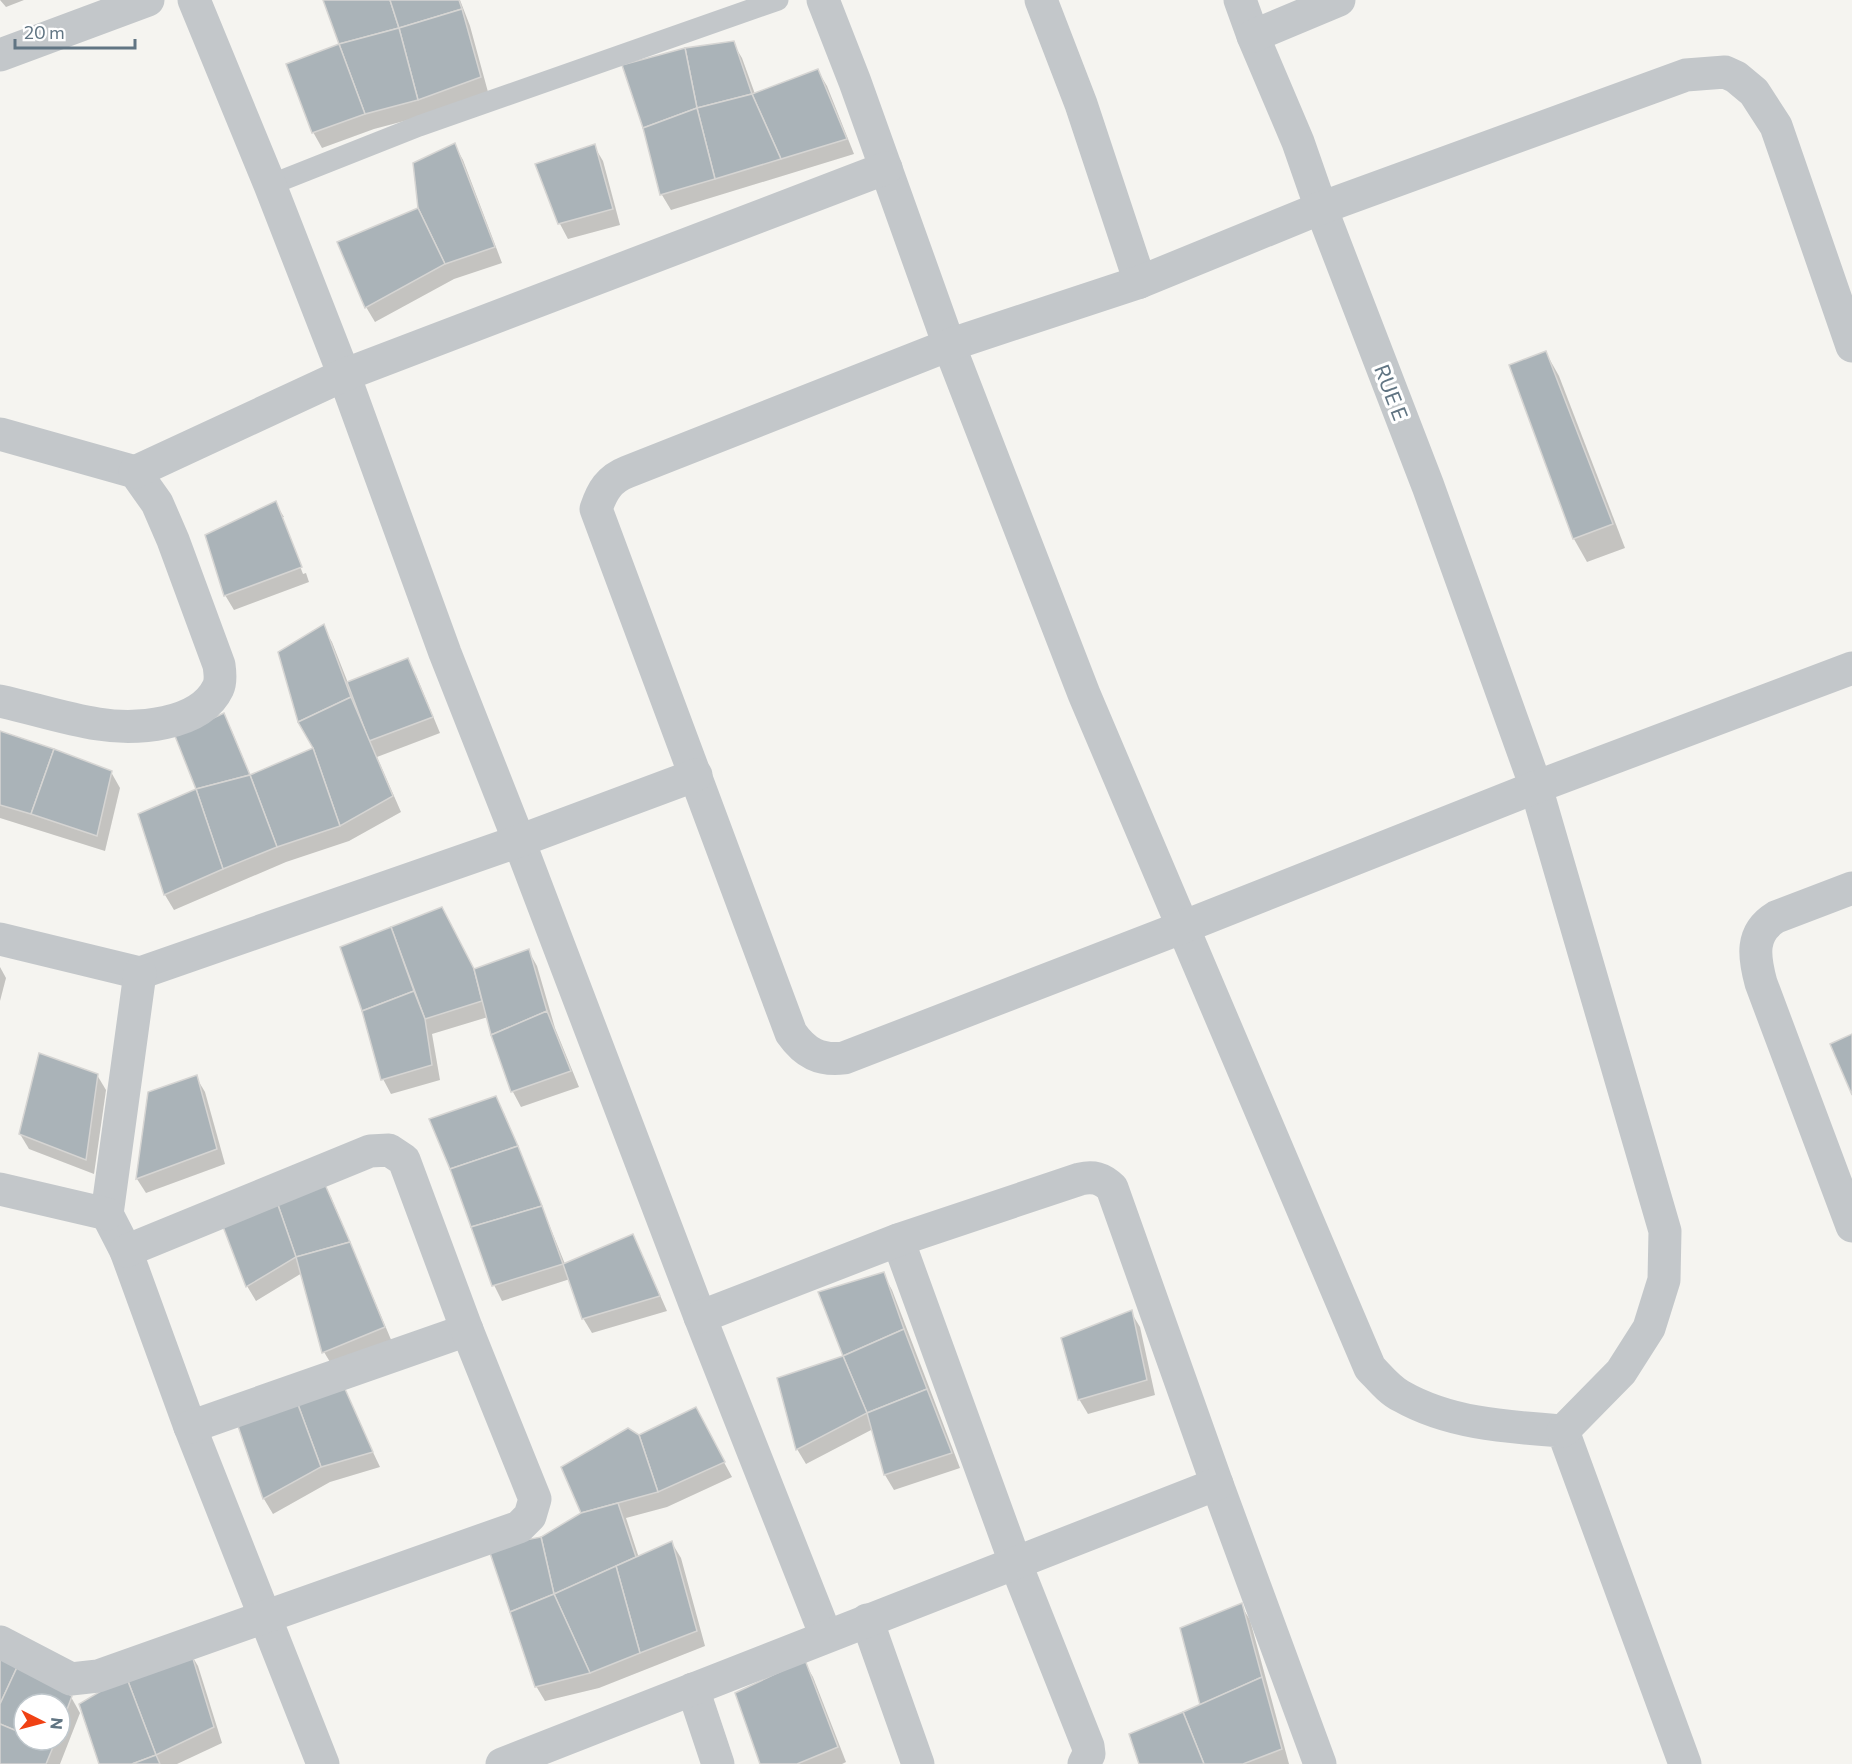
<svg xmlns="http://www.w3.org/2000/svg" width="1852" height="1764" font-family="Commissioner,sans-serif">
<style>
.shadow{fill:#0003;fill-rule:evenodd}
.building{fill:#aab3b8;stroke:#d6d5d3;stroke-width:1.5}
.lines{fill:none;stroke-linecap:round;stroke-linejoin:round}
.lane{stroke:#c3c7ca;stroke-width:21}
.street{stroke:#c3c7ca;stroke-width:33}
.labels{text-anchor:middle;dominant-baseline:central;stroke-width:6;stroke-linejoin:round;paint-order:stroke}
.street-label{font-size:21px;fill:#617583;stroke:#fff}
</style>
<rect width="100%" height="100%" fill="#f5f4f0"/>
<!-- shadow -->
<g class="shadow">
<path d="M0,0H24L6,7Z"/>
<path d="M325,0H460L470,26L488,92L427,115L374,129L322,148L313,132L341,45Z"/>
<path d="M733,43L742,58L755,94L818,71L827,86L854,154L671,210L662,195L645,128Z"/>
<path d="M454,144L463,160L502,263L454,279L375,322L366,307Z"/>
<path d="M594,146L603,161L620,225L568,239L560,224L537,165Z"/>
<path d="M1546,353L1559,376L1625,548L1587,562L1574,539L1511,366Z"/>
<path d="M275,503L284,517H281L303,574L306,573L309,582L234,610L225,595Z"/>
<path d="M323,627L332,642L348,683L407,660L416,675L440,733L377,757L401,812L349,841L286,862L174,910L165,895L140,815L198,789L223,715L232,731L251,777L315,749Z"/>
<path d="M0,733L111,772L120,788L105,851L0,818Z"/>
<path d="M441,909L474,971L528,950L537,966L555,1028L579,1087L521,1107L513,1092L488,1017L432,1034L440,1080L391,1094L383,1079L363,1011L342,948Z"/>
<path d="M0,967L6,978L0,1001Z"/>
<path d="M97,1075L106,1090L94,1174L29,1149L20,1134Z"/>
<path d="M196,1077L205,1092L225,1164L146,1193L137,1179L150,1093Z"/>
<path d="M495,1098L504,1113L565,1264L632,1236L641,1252L667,1311L592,1333L583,1318L570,1279L502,1301L494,1285Z"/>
<path d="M323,1182L331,1197L392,1342L333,1367L324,1352L302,1273L256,1301L247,1286Z"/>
<path d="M883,1274L892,1290L960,1468L894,1490L885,1475L873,1429L806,1464L797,1449Z"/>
<path d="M1131,1312L1140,1327L1155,1395L1088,1414L1079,1399Z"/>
<path d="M344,1391L380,1467L330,1482L273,1514L264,1499L240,1427Z"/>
<path d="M702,1422L732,1477L667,1507L626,1518L639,1558L672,1543L681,1558L705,1646L599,1688L545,1701L536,1686L542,1539L583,1514L563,1468L639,1437Z"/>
<path d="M1241,1605L1250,1620L1289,1764H1140L1202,1705Z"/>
<path d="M189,1651L198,1666L222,1743L177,1764H101Z"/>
<path d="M0,1656L71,1697L80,1713L60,1764H0ZM24,1704H60V1740H24Z"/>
<path d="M804,1662L813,1677L846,1762L842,1764H762Z"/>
</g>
<!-- building -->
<g class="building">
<path d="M323,0H390L399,28L339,44Z"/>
<path d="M390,0H459L462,9L399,28Z"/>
<path d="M462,9L481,77L418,100L399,28Z"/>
<path d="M399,28L418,100L365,114L339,44Z"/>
<path d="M734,41L752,94L697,108L685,48Z"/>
<path d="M339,44L365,114L312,133L286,64Z"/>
<path d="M685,48L697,108L643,128L622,65Z"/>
<path d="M818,69L847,139L781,159L752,94Z"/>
<path d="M752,94L781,159L715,179L697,108Z"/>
<path d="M697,108L715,179L660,195L643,128Z"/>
<path d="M455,143L495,247L445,264L418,208L413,163Z"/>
<path d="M595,144L613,209L558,224L535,164Z"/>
<path d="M418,208L445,264L365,308L337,242Z"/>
<path d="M1546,351L1613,524L1573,539L1509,365Z"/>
<path d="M276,501L302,567L224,596L205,535Z"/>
<path d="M324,624L351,697L298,722L278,652Z"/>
<path d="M408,658L433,717L369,741L347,682Z"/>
<path d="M351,697L393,796L340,826L313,748L298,722Z"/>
<path d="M224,713L250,775L196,789L175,736Z"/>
<path d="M0,731L54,749L31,814L0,805Z"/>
<path d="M313,748L340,826L277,847L250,775Z"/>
<path d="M54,749L112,771L97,836L31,814Z"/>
<path d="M250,775L277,847L223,869L196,789Z"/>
<path d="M196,789L223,869L164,895L138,814Z"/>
<path d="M442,907L474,969L482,1001L425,1019L391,927Z"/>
<path d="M391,927L414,991L362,1011L340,947Z"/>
<path d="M529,949L547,1011L491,1035L474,969Z"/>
<path d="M414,991L425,1019L432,1065L381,1080L362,1011Z"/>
<path d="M547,1011L571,1071L511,1092L491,1035Z"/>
<path d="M1852,1034V1095L1830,1044Z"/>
<path d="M39,1053L98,1074L86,1160L19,1134Z"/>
<path d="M197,1075L217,1149L136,1179L148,1092Z"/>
<path d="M496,1096L518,1146L450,1169L429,1119Z"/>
<path d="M518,1146L542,1206L471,1227L450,1169Z"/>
<path d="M323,1180L350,1242L296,1257L278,1205Z"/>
<path d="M278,1205L296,1257L246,1287L222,1224Z"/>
<path d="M542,1206L563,1264L492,1286L471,1227Z"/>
<path d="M633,1234L660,1296L582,1319L563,1264Z"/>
<path d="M350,1242L385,1327L322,1353L296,1257Z"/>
<path d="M884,1272L904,1329L843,1356L818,1292Z"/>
<path d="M1132,1310L1147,1380L1078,1400L1061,1338Z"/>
<path d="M904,1329L927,1389L867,1413L843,1356Z"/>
<path d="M843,1356L867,1413L796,1450L777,1378Z"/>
<path d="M345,1389L373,1452L321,1467L297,1402Z"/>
<path d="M927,1389L952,1453L884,1475L867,1413Z"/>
<path d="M297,1402L321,1467L263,1499L238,1426Z"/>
<path d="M696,1407L725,1462L658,1492L639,1435Z"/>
<path d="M628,1428L639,1435L658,1492L581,1513L561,1467Z"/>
<path d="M618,1503L636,1557L554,1594L541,1537L581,1513Z"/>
<path d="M541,1537L554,1594L510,1612L488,1547Z"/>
<path d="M672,1541L697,1631L640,1653L616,1566Z"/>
<path d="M616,1566L640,1653L590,1673L554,1594Z"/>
<path d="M554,1594L590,1673L535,1687L510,1612Z"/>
<path d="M1242,1603L1262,1677L1200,1705L1180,1628Z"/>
<path d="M190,1649L214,1727L156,1755L126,1676Z"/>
<path d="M0,1653L19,1663L0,1704Z"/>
<path d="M805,1660L838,1747L797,1764H760L735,1693Z"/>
<path d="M19,1663L72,1696L60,1728V1704H24V1734L0,1724V1704Z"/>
<path d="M126,1676L156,1755L132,1764H99L79,1704Z"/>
<path d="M1262,1677L1282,1749L1243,1764H1204L1183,1712Z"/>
<path d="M1183,1712L1204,1764H1139L1129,1734Z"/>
<path d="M0,1724L24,1734V1740H37L53,1747L46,1764H0Z"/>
<path d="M156,1755L160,1764H132Z"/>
</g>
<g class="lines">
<!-- lane -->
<path class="lane" d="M270,185L419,126L778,0"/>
<!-- street -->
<g class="street">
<path d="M194,0L270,185L344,375L445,653L519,841L700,1317L826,1636"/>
<path d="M823,0L855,82L949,345L1084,694L1370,1368C1379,1377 1389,1390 1401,1396C1450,1424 1508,1427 1563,1431L1685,1764"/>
<path d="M1041,0L1081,104L1140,282"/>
<path d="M1240,0L1253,36L1298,142L1321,208L1428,486L1536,787L1665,1231L1664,1280L1649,1328L1621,1372L1563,1431"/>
<path d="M1253,36L1339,0"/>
<path d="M0,55L148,0"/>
<path d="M1852,346L1776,126L1754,92L1736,77L1725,72L1686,75L1321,208L1140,282L949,345L627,472C609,479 602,491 596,509L791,1033C805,1053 820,1061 844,1058L1183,927L1536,787L1852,668"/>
<path d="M0,434L135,472L157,503L173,540L219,665C220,672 221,682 218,688C200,726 135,730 98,724C65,719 32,708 0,701"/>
<path d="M135,472L344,375L886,168"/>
<path d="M1852,888L1776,917C1750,933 1754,957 1761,983L1852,1226"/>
<path d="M0,939L140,973L519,841L696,775"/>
<path d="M140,973L107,1214L126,1251L190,1427L323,1764"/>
<path d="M0,1189L107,1214"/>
<path d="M898,1240L1015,1562L1088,1746L1089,1754L1084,1764"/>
<path d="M700,1317L898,1240L1080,1179C1093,1176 1102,1178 1112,1188L1217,1484L1320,1764"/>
<path d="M190,1427L467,1330"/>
<path d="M867,1620L918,1764"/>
<path d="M0,1642L71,1679L98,1676L519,1527L530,1516L535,1499L467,1330L404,1160L389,1150L370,1151L126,1251"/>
<path d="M693,1689L718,1764"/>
<path d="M502,1764L1217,1484"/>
</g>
</g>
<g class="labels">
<!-- street labels -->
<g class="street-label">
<text transform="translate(1392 392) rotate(69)">RUE E</text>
</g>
</g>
<!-- north arrow -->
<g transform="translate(42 1722) rotate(96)"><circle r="28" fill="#ffffff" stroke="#c0c8cd" stroke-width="1.5"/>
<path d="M0-4.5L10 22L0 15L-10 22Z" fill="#f04114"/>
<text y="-9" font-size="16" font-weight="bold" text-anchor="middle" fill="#617583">N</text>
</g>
<!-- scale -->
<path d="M15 39v9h120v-9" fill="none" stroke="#617583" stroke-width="3"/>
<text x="24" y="39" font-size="18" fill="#617583" stroke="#ffffff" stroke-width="4.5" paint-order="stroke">20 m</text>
</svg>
